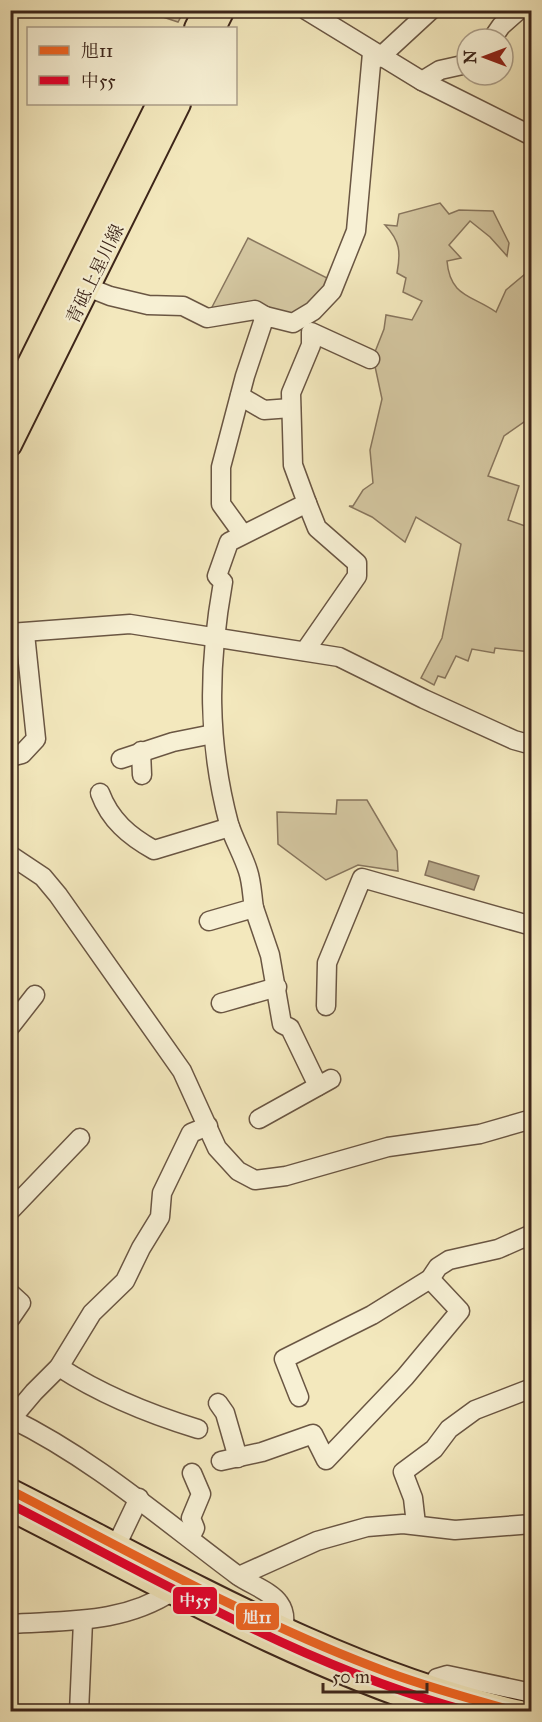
<svg xmlns="http://www.w3.org/2000/svg" width="542" height="1722" font-family="'IM FELL Great Primer','Noto Serif JP',serif">
<style>
.green{fill:#d4c7a1;stroke:#88765e;stroke-width:1.5}
.water{fill:#b5a686;stroke:#85725b;stroke-width:1.5}
.lines{fill:none;stroke-linecap:round;stroke-linejoin:round}
.minor-casing{stroke:#6a5643;stroke-width:21}
.major-casing{stroke:#3c251a;stroke-width:26}
.minor{stroke:#f7f0d4;stroke-width:18}
.major{stroke:#f3e8bd;stroke-width:22}
.bus-1-casing{stroke:#f7f0d4;stroke-width:14}
.bus-2-casing{stroke:#f7f0d4;stroke-width:14}
.bus-1{stroke:#f26522;stroke-width:9}
.bus-2{stroke:#e4002b;stroke-width:9}
.labels{text-anchor:middle;dominant-baseline:central;stroke-width:4.5;stroke-linejoin:round;paint-order:stroke}
.street-label{font-size:18px;fill:#3c251a;stroke:#f7f0d4}
.line-badge{stroke:#f7f0d4;stroke-width:2}
.badge-label{font-size:16px;text-anchor:middle;font-weight:bold;fill:#fff}
</style>
<rect width="100%" height="100%" fill="#f3e8bd"/>
<filter id="stains"><feTurbulence type="fractalNoise" baseFrequency=".00333" numOctaves="4"/><feColorMatrix values="0 0 0 0 .2 0 0 0 0 .09 0 0 0 0 .02 0 0 0 .5 -.17"/></filter>
<radialGradient id="worn" r=".72"><stop offset=".6" stop-color="#630" stop-opacity="0"/><stop offset="1" stop-color="#630" stop-opacity=".3"/></radialGradient>
<!-- green -->
<g class="green">
<path d="M145,11H184L178,22Z"/>
<path d="M440,203L449,214L459,210L493,211L509,243L507,256L490,237L470,221L449,245L461,258L447,261C450,297 472,295 496,312L506,290L531,269V417L504,436L488,476L519,486L508,520L531,528V652L495,648L494,653L472,649L468,661L456,656L445,678L438,676L434,685L421,678L442,638L461,544L416,517L405,542L372,517L349,506H353L363,490L373,483L370,450L382,399L373,357L384,329L386,315L412,320L422,301L403,292L406,278L397,273C401,252 400,241 385,225L397,226L399,214Z"/>
<path d="M248,238L329,279L310,306L295,317L211,309Z"/>
<path d="M337,800H367L397,851L398,871L358,865L326,880L278,844L277,812L336,814Z"/>
</g>
<!-- water -->
<path class="water" d="M429,861L479,876L474,890L425,875Z"/>
<g class="lines">
<defs>
<g id="minor">
<path d="M306,10L422,81L440,70L467,64"/>
<path d="M492,39L501,26L519,10"/>
<path d="M379,58L431,10"/>
<path d="M422,81L532,136"/>
<path d="M77,283L110,296L148,305L183,306L207,318L255,310L265,316"/>
<path d="M240,396L264,410L291,408"/>
<path d="M242,533L221,504V467L245,376L265,316L293,323L313,311L332,291L356,231L372,53"/>
<path d="M10,633L130,624L339,657L424,699L514,740L532,745"/>
<path d="M305,651L357,576V563L317,528L307,503"/>
<path d="M141,751L142,775"/>
<path d="M10,757L22,754L36,739L25,634"/>
<path d="M121,759L173,742L213,734"/>
<path d="M100,793C110,820 129,836 154,850L230,827"/>
<path d="M10,855L43,877L58,895L182,1071L217,1148L238,1171L255,1180L286,1176L388,1147L480,1134L532,1119"/>
<path d="M254,908L270,955L282,1024L290,1028L318,1086"/>
<path d="M209,921L254,908C252,896 252,883 248,871C243,855 234,840 229,824C207,741 208,666 223,582L217,576L229,542L307,503L293,465L291,393L311,345V332L370,359"/>
<path d="M221,1003L277,987"/>
<path d="M326,1006L327,963L362,878L532,926"/>
<path d="M10,1027L35,995"/>
<path d="M259,1119L331,1079"/>
<path d="M10,1211L80,1138"/>
<path d="M10,1293L21,1303L10,1319"/>
<path d="M59,1367C102,1395 149,1414 198,1429"/>
<path d="M299,1397L284,1359L372,1315L430,1279L438,1267L449,1260L498,1249L532,1234"/>
<path d="M218,1403L225,1413L238,1458"/>
<path d="M10,1418C94,1459 163,1520 237,1575C249,1584 271,1591 279,1603C287,1614 285,1626 280,1638"/>
<path d="M12,1418L34,1392L59,1367L92,1313L125,1281L141,1248L160,1217L162,1193L191,1133L208,1126"/>
<path d="M221,1461L262,1452L313,1434L326,1460L405,1377L460,1311L430,1279"/>
<path d="M416,1524L413,1498L403,1472L434,1449L449,1429L475,1410L532,1388"/>
<path d="M190,1538L195,1528L191,1518L201,1494L192,1473"/>
<path d="M117,1544L139,1498"/>
<path d="M239,1576L317,1541L367,1527L403,1524L455,1530L532,1524"/>
<path d="M10,1624C69,1620 122,1624 173,1591"/>
<path d="M430,1698L437,1678L447,1675L532,1693"/>
<path d="M79,1712L83,1621"/>
</g>
<g id="major">
<path d="M196,28L205,10"/>
<path d="M214,28L223,10"/>
<path d="M10,402L158,104"/>
<path d="M10,445L179,104"/>
<path d="M10,1490C174,1573 340,1672 520,1712"/>
<path d="M10,1509C154,1582 297,1664 450,1712"/>
</g>
</defs>
<!-- minor casing -->
<use href="#minor" class="minor-casing"/>
<!-- major casing -->
<use href="#major" class="major-casing"/>
<!-- minor -->
<use href="#minor" class="minor"/>
<!-- major -->
<use href="#major" class="major"/>
<defs>
<path id="bus-1" d="M10,1490C134,1554 257,1624 387,1672C430,1688 474,1700 518,1712"/>
<path id="bus-2" d="M10,1504C159,1580 308,1669 471,1712"/>
</defs>
<!-- bus-1 casing -->
<use href="#bus-1" class="bus-1-casing"/>
<!-- bus-2 casing -->
<use href="#bus-2" class="bus-2-casing"/>
<!-- bus-1 -->
<use href="#bus-1" class="bus-1"/>
<!-- bus-2 -->
<use href="#bus-2" class="bus-2"/>
</g>
<g class="labels">
<!-- street labels -->
<g class="street-label">
<text transform="translate(95 274) rotate(-64)">青砥上星川線</text>
</g>
</g>
<g class="line-badge">
<rect x="172" y="1586" width="46" height="29" rx="6" fill="#e4002b"/>
<rect x="235" y="1602" width="45" height="29" rx="6" fill="#f26522"/>
</g>
<g class="badge-label">
<text x="195" y="1606">中55</text>
<text x="257" y="1623">旭11</text>
</g>
<!-- margin -->
<rect width="542" height="1722" fill="none" stroke="#f3e8bd" stroke-width="36"/>
<rect x="12" y="12" width="518" height="1698" fill="none" stroke="#3c251a" stroke-width="3"/>
<rect x="18" y="18" width="506" height="1686" fill="none" stroke="#3c251a" stroke-width="1.5"/>
<!-- legend -->
<rect x="27" y="27" width="210" height="78" fill="#f7f0d4" stroke="#ac9f8a" stroke-width="1.5"/>
<rect x="39" y="46" width="30" height="9" fill="#f26522" stroke="#ac9f8a" stroke-width="1.5"/>
<text x="81" y="57" font-size="18" fill="#3c251a">旭11</text>
<rect x="39" y="76" width="30" height="9" fill="#e4002b" stroke="#ac9f8a" stroke-width="1.5"/>
<text x="81" y="87" font-size="18" fill="#3c251a">中55</text>
<!-- north arrow -->
<g transform="translate(485 57) rotate(270)"><circle r="28" fill="#f7f0d4" stroke="#ac9f8a" stroke-width="1.5"/>
<path d="M0-4.5L10 22L0 15L-10 22Z" fill="#8f2418"/>
<text y="-9" font-size="16" font-weight="bold" text-anchor="middle" fill="#3c251a">N</text>
</g>
<!-- scale -->
<path d="M323 1683v9h104v-9" fill="none" stroke="#3c251a" stroke-width="3"/>
<text x="332" y="1683" font-size="18" fill="#3c251a" stroke="#f7f0d4" stroke-width="4.5" paint-order="stroke">50 m</text>
<rect width="100%" height="100%" filter="url(#stains)"/>
<rect width="100%" height="100%" fill="url(#worn)"/>
</svg>
